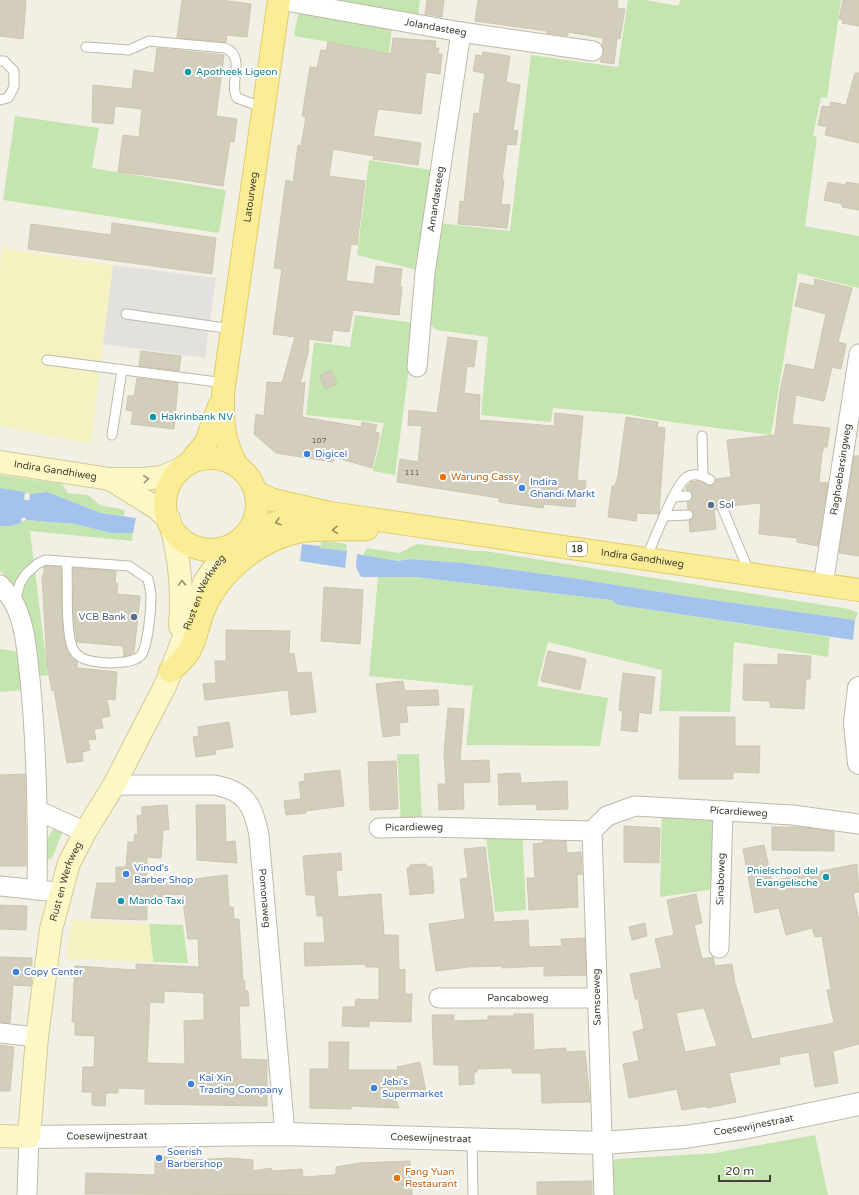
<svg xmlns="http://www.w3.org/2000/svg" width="859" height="1195" font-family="'Varela Round',sans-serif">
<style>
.green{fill:#c4e5af}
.sand{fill:#f5f2c2}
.parking{fill:#e3e1dd}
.water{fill:#a3c3ed}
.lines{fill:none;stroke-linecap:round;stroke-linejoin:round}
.canal{stroke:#a3c3ed;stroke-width:18}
.building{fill:#d3cdbb;stroke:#cdc6af;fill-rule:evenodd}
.service-casing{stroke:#bdb9a8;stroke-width:11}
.minor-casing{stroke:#bdb9a8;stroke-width:21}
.tertiary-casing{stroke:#bdb9a8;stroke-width:24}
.secondary-casing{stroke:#d0ca97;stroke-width:24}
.primary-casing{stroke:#dfcd66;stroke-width:24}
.service{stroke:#fff;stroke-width:9}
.minor{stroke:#fff;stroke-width:19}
.tertiary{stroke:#fff;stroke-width:22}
.secondary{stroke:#fcf7c5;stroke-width:22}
.primary{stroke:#faed96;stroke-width:22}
.oneway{stroke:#979276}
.oneway2{stroke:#968e61}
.culture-dot{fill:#0f9aa8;stroke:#fff;stroke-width:1.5}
.shop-dot{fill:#3f7fe0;stroke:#fff;stroke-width:1.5}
.food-dot{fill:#e8710a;stroke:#fff;stroke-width:1.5}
.service-dot{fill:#5c6f8a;stroke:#fff;stroke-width:1.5}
.labels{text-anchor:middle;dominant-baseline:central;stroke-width:4;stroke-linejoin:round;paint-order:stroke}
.number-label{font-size:8px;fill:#686356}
.shield{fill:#fff;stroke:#7c7972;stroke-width:1}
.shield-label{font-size:9px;font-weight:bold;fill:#444035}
.street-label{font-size:10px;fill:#444035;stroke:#fff}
.culture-label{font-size:10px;fill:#0d838f;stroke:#fff;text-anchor:start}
.shop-label{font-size:10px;fill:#366cbe;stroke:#fff;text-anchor:start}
.food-label{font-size:10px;fill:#c56008;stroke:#fff;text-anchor:start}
.service-label{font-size:10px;fill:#4e5e75;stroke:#fff;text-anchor:start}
</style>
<rect width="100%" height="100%" fill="#f2f0e5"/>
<!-- green -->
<g class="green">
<path d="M321,0H420L418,17Z"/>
<path d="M628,0H646L678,6L681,0H841L827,98L821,97L813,136L817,137L805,226L859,236V288L798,273L771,435L671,422L625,414L553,408L551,422L481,415L488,337L437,330L426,322L438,223L510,231L531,55L618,67Z"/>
<path d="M303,10L392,26L389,53L295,36L294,34L298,15Z"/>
<path d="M15,116L99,128L92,168L226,190L219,233L3,200Z"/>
<path d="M369,160L437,171L421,271L357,255Z"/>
<path d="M355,315L415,323L395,475L373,471L384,423L306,415L314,342L350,347Z"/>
<path d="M0,475L62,484L68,493L88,495L100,505L125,510L124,516L101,513L47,492L30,494L0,488Z"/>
<path d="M26,520L75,524L111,533H133L132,541L30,531L48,675L35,677L18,594L10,581L0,571V526H11Z"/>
<path d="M322,540L346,544L347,551L320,548Z"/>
<path d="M417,544L476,551H485L849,609L858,613L855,620L685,596L579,579L464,563L409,559L398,561L363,555L367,548L399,553Z"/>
<path d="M378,577H415L611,600L618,605L830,637L828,657L734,642L730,712L659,711L662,670L548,642L537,686L608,698L600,746L466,745L473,686L369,676Z"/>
<path d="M0,649L20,652L23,690L0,692Z"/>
<path d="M397,754H419L422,822H401Z"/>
<path d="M662,804L715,808V889L660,897Z"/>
<path d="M56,826L63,831L52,858L48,859C42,851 48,833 56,826Z"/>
<path d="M522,827L526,910L495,912L485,829Z"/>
<path d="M149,924L183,925L188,963L153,962Z"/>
<path d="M815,1135L828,1195H612V1161L617,1159L715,1153Z"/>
</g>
<!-- sand -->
<g class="sand">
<path d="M2,248L113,265L91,444L0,426V271Z"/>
<path d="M72,920L149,924L153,962L66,959Z"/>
</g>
<!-- parking -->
<path class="parking" d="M113,265L216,278L205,358L103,344Z"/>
<!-- water -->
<g class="water">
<path d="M0,488L25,492L21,523L11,526H0Z"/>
<path d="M47,492L101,513L136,518L133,533H111L75,524L26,520L30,494Z"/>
<path d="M302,544L320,546V548L347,551L345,568L300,561Z"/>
<path d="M357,554L398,561L409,559L464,563L579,579L685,596L855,620L853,640L618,605L611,600L415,577H361L356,567Z"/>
</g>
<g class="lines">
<!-- canal -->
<path class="canal" d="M0,505L51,513"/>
</g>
<!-- building -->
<g class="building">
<path d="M0,0H26L23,39L0,36Z"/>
<path d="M182,0H221L251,4L247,37L227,35L226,42L177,38Z"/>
<path d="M427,0H444L442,17L425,14Z"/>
<path d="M478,0H618L617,8L625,9L620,39L617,38L614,64L600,62L604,52L602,45L603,38L568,32V36L547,33V31L475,21Z"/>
<path d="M843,0H859V26L842,23L843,20L839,19Z"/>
<path d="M393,38L436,41L435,48H439L438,54H442L440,74L426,72L421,114L378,109L373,136L421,143L418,165L373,159L374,156L333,149L329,176L365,181L357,245L351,244L346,281L374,284L376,266L402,269L400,286L402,287L399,315L353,310L349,332L333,330L331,342L309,339L308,353L300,384L305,382L302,417L361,427L362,422L377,425L375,432L379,433V438L372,468L334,457L333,462L276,453L254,434L256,414L264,416L267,382L282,383L295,337L273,334L282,269L274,268L286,180L293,182L298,145L301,146L306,117L302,116L310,67L317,68L321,50L326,51L328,42L391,54Z"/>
<path d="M157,48L224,55L216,116L237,119L234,142L230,141L223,186L177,179L118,172L123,135L139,137L142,109L115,106L113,124L92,122L93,85L132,89L134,70L154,73Z"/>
<path d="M483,52L510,56L506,82L520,85L513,130L518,131L516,145L507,144L502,180H504L501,204L510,205L507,228L458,224L460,201L464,202L474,113L479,114L485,73L473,71L476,55L482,56Z"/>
<path d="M855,73H859V143L825,135L827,127L818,125L822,106L830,107L831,102L846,105Z"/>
<path d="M828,182L846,185V182L859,184V210L842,207V204L824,200Z"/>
<path d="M112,223L216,238L212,274L28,249L31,224L111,235Z"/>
<path d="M815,279L852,288L838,342L846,344L841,369L832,367L824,401L796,395L792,424L830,428L827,447H824L822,453L819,482L828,483L818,546L797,542V538L759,534L761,503L728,506L725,502L720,501L717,504V509L714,510L716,529L690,532L689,521L693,518L694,514L691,510L688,509L687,502L691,501L693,496L690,491L686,490L687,486L691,482L698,481L710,486L715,483L716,479L731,477L727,440L775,435L780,391L786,364L814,370L826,314L795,306L800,283L814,286Z"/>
<path d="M448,337L477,341L474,367L467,366L464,393L480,395L479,420L554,426L555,413L583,416L577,480L586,481L585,496L576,495L575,507L544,504L543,508L499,502V498L397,482L400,459L418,462L422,426L408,425L409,410L437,413Z"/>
<path d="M141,351L181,356L179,371L139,366Z"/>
<path d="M331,370L337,384L325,389L320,376Z"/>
<path d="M137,378L178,383L174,429L131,424L133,411L126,410L128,396H134Z"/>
<path d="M626,417L658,422L657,427L665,428L659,513L658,514L637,513L636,521L608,517L612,486H615L618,475Z"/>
<path d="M854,456H859V556L839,553Z"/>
<path d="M46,566L61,567L63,632L67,651L77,662V668L117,672L115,700L107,699L110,716L101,718L103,728L94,729L96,739L88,740L90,750L82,752L83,761L67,763L54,690L52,691L47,665L42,575H44V567Z"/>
<path d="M73,568L116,571L115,583H118L117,594L140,596L134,653L124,656L123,646L77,642L74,619Z"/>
<path d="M324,587L363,590L360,644L321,641Z"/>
<path d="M226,630L290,631L289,654L294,653L297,673L311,672L316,712L291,715L288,690L205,700L203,684L216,683L215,661H226Z"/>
<path d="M548,651L586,659L580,690L541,681Z"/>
<path d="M778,654L811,656L810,679H806L804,709L770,707V701L743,700L744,664L778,665Z"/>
<path d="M623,673L655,677L651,714L639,712L637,732L621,730L623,711L619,710Z"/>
<path d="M403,681L405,691L438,690L439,705L406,706L408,722L399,723L400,735L383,737L376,684Z"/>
<path d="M448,708L464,709L460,761L489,760L490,782L463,783L464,809L439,810L438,784H446L444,753Z"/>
<path d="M680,717H735V746H760L759,773L733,772V779H679Z"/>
<path d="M229,722L233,747L215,750L216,754L196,757L193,737L199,736L198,727Z"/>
<path d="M396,761L398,809L370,810L368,762Z"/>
<path d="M340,770L344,806L305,811L306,813L286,815L284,801L301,799L299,782L305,781L304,774Z"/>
<path d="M520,773L521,783L567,781L568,809L537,810L536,804L499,805L498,774Z"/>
<path d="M25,774L26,866H0V775Z"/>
<path d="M167,805L169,830H163L161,858L147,857L146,885L227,875L229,907H233L234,919H239L243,981H245V991H248L249,1006H239L241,1059L267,1060V1106L145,1104V1089L118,1088V1093H106L105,1106L92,1105V1092H82L83,1067H94L95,1036L75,1035V1022H72L75,966L136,970V964L199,967L198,939H188L182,894L147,898V920L91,918L97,883H116V867H126L128,842H134L135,834L138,835L137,816L142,815V807ZM164,991L204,993V1020L184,1021L185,1064L147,1063L150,1002L164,1003Z"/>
<path d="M196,805H225L226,842L235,841L237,863L197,860Z"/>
<path d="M624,826L660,828L659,863L624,862Z"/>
<path d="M772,827H800L834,832V851L772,850Z"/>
<path d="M543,841H566L567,853L581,852L582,874L577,875L578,907L529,910L527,878H535L533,844L544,843Z"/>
<path d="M764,845L772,881L857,864L859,892L853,893L859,920V1044L833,1051L838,1083L815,1087L809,1052L779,1057L780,1064L729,1073L736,1102L707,1108V1106L682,1110L677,1089L629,1098L623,1064L639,1061L633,1032L644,1029L638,999H635L630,974L662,968L655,939L674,935L667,900L696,894L702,923L694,925L702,959L713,957L715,966L732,964L735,983L752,1039L834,1023L827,990H831L822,936L815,937L812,928L786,935L779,908L755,913L743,849ZM704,1008L717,1046L685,1052L676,1013Z"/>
<path d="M485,847L494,922L528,920L529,947L562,946L561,939L585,938L586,975L544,976V966L502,968V966L468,967L436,971L429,924L465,919L460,879L468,878L464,849Z"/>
<path d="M341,853L342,870L336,871L338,897L381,894L384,935H398L399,970L405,969V994H412L411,1022L369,1021V1027L342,1026L343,1007H355L356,999L379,1000V967H366V964L305,966L304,943H325L323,916H317L315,895H306L303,856Z"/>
<path d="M426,864L427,867H432L434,893L410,895L407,868H410V865Z"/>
<path d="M0,905L27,906L26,930L0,929Z"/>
<path d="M645,923L647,936L632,940L629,927Z"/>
<path d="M0,957L32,958L31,986L13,985L10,1023L0,1022Z"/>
<path d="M514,1014H533L534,1050L566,1048V1052L585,1051L590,1102L542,1103L541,1073H512V1068L477,1069V1072H474V1084L459,1085V1065H434L432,1015H454V1021L488,1020V1016H514Z"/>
<path d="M329,1042H349L348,1070H398L397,1067L420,1062L426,1092L396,1099L399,1108L351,1106V1109L310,1108V1069H329Z"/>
<path d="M0,1045L14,1047L10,1091H0Z"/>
<path d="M155,1157H173V1161L229,1158L253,1160V1171L271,1168L272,1171L302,1169L303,1177L333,1175L336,1174V1167L359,1163L410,1161L412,1195L85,1194L86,1173L155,1175Z"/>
<path d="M592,1181V1195H537V1182Z"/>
</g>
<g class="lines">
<defs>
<g id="service">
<path d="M86,47L129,50L149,41L225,48C247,57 228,83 237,98L264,108"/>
<path d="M0,61H4L14,71V87L8,98L0,100"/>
<path d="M126,314L232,329"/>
<path d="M47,360L225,383"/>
<path d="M112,435L122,370"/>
<path d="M702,436L703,475"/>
<path d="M674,497L687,496"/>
<path d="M722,507L750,574"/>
<path d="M664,516L688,515"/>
<path d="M646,559C653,543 675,484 687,477C695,472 703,476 710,480"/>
<path d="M15,603L20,583L26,574L37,564L45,560L129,566L148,579C149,585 151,591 151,597C151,609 148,644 142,654C135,666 89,665 79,656C77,655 74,651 73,649C65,633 68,581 67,562"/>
<path d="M472,1139L473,1195"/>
</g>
<g id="minor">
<path id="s1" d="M280,0L461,32L593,51"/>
<path id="s2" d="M417,367L425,273L461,32"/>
<path d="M0,585C5,591 12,598 15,605C26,627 27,655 30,679C37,750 38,819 37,890"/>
<path id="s3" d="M823,585L859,354"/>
<path id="s4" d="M114,785H215C246,791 253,805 259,835L285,1134"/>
<path d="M39,811L85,832"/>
<path id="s5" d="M379,828L426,827L592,831"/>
<path d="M0,886L48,891"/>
<path id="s6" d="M719,948L723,811"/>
<path id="s7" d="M439,998H597"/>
<path d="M0,1033L37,1037"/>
<path d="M27,1195L29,1137"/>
<path id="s8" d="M604,1195L592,831L607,816L635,806L793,815L859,824"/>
</g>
<g id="tertiary">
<path d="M859,688L855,723L859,763"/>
<path id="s9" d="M29,1137L285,1134L602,1143L685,1137L744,1128L859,1104"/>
</g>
<g id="secondary">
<path id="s10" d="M0,462L110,479H142L162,477L181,469"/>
<path d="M110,479L155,507L169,519"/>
<path d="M171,526C180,560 183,591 180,626"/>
<path id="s11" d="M0,1136L29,1137L37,1037L51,929L69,863L85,832L114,785L166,684L205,581L219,561L239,541"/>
</g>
<g id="primary">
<circle cx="211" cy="504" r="46"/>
<path d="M190,462L206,442L219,406"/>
<path id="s12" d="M236,464C222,435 223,425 223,393L279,0"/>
<path id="s13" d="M256,492L273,500L330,513L859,590"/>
<path d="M246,533L290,518L307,516"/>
<path d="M170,671C198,650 193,637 204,609C221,570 261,538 303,531C324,528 346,530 367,529"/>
</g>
</defs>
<!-- service casing -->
<use href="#service" class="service-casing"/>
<!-- minor casing -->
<use href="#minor" class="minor-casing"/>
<!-- tertiary casing -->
<use href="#tertiary" class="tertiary-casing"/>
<!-- secondary casing -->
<use href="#secondary" class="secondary-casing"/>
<!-- primary casing -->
<use href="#primary" class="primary-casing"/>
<!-- service -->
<use href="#service" class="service"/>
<!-- minor -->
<use href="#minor" class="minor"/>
<!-- tertiary -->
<use href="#tertiary" class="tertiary"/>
<!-- secondary -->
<use href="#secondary" class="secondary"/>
<!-- primary -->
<use href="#primary" class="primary"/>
</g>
<!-- one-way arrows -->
<defs><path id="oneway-chevron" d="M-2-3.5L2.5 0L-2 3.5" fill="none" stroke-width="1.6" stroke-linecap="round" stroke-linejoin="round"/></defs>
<g class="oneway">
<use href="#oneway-chevron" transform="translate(146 479) rotate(-5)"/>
<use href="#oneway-chevron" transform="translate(182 583) rotate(-92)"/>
</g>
<g class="oneway2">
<use href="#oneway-chevron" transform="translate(278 522) rotate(164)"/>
<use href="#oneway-chevron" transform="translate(335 530) rotate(178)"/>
</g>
<!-- markers -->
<g class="culture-dot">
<circle cx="188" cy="72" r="4"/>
<circle cx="153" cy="417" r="4"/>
<circle cx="826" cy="877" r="4"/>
<circle cx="121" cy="901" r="4"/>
</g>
<g class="shop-dot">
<circle cx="307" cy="454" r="4"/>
<circle cx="522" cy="488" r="4"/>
<circle cx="126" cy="874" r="4"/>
<circle cx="16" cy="972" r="4"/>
<circle cx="191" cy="1084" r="4"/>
<circle cx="374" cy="1088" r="4"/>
<circle cx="159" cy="1158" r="4"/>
</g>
<g class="food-dot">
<circle cx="443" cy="477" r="4"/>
<circle cx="397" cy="1178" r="4"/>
</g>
<g class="service-dot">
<circle cx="711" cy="505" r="4"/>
<circle cx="134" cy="617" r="4"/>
</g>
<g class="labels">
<!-- number labels -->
<g class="number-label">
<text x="319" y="440">107</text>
<text x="412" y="472">111</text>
</g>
<!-- shield labels -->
<rect class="shield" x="567" y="542" width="20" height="14" rx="3"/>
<g class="shield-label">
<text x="577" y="549">18</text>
</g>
<!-- street labels -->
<g class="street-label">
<text stroke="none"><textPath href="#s1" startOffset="158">Jolandasteeg</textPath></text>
<text stroke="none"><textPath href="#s12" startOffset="271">Latourweg</textPath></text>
<text stroke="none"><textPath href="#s2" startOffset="169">Amandasteeg</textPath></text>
<text stroke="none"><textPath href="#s3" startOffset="117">Raghoebarsingweg</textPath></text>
<text stroke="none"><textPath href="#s10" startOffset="56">Indira Gandhiweg</textPath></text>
<text stroke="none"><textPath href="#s13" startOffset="393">Indira Gandhiweg</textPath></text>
<text stroke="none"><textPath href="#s11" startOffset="610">Rust en Werkweg</textPath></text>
<text stroke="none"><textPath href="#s8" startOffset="519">Picardieweg</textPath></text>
<text stroke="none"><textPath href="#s5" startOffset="35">Picardieweg</textPath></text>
<text stroke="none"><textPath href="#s6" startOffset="69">Sinaboweg</textPath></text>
<text stroke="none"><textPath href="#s11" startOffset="288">Rust en Werkweg</textPath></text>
<text stroke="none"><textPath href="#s4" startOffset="237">Pomonaweg</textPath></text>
<text transform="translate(597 997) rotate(-91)">Samsoeweg</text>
<text stroke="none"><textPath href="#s7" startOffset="79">Pancaboweg</textPath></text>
<text stroke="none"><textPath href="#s9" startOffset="726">Coesewijnestraat</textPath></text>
<text stroke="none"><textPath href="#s9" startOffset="78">Coesewijnestraat</textPath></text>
<text stroke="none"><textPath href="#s9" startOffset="402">Coesewijnestraat</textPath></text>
</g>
<!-- culture labels -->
<g class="culture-label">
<text x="196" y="72">Apotheek Ligeon</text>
<text x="161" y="417">Hakrinbank NV</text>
<text x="818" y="871" text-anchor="end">Pnielschool del<tspan x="818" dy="12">Evangelische</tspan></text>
<text x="129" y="901">Mando Taxi</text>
</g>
<!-- shop labels -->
<g class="shop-label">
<text x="315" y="454">Digicel</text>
<text x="530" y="482">Indira<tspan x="530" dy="12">Ghandi Markt</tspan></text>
<text x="134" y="868">Vinod's<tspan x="134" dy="12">Barber Shop</tspan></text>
<text x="24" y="972">Copy Center</text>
<text x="199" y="1078">Kai Xin<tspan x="199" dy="12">Trading Company</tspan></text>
<text x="382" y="1082">Jebi's<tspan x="382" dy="12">Supermarket</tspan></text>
<text x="167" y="1152">Soerish<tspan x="167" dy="12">Barbershop</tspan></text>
</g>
<!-- food labels -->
<g class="food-label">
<text x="451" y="477">Warung Cassy</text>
<text x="405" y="1172">Fang Yuan<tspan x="405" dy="12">Restaurant</tspan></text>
</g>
<!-- service labels -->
<g class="service-label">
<text x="719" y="505">Sol</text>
<text x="126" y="617" text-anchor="end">VCB Bank</text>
</g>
</g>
<!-- scale -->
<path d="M719 1175v6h51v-6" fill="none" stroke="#444035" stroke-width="2"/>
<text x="725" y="1175" font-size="12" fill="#444035" stroke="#ffffff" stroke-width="3" paint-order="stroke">20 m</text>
</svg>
